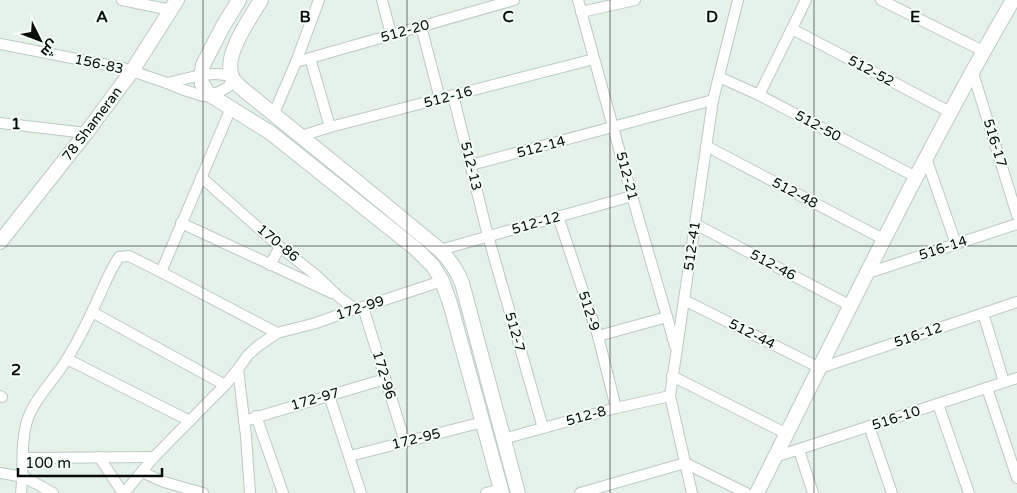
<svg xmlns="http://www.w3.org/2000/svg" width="1017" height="493" font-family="'Varela Round',Cairo,sans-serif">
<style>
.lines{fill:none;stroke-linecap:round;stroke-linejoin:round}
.street-casing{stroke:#bccac2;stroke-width:12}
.secondary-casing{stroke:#bccac2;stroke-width:16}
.street{stroke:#fff;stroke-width:10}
.secondary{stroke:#fff;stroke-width:14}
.grid{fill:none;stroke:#080d0a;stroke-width:1;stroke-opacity:0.55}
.labels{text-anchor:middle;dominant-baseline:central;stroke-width:4;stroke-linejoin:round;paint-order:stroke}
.street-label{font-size:14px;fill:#080d0a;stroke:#f4fff8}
.grid-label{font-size:16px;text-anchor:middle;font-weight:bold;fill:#080d0a;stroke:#f4fff8;stroke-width:4;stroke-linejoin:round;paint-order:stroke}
</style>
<rect width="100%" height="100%" fill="#e4f2ea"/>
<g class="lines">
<defs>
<g id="street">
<path d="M122,0L171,10"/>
<path d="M382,0L391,34"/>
<path d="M578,0L632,196L667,317L675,346"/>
<path d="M881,0L983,51"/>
<path d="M581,12L635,0"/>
<path d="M421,26L440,99"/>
<path d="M792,29L950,112"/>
<path d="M0,44L123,68L167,83L181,89L203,96L210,95L219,92L228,87L233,80"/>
<path d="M310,58L330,127"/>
<path d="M296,62L514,0"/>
<path d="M972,70L1017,215"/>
<path d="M719,77L759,95L916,177"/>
<path d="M167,83C187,79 212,69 232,77"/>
<path d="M453,95L488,236L543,428"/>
<path d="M759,95L806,0"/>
<path d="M274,113L296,62L319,0"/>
<path d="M0,123L86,133"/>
<path d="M301,136L330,127L594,59"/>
<path d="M706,146L885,240"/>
<path d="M926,158L956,244"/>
<path d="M471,165L713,100"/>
<path d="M201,177L280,247L317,276L339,297L355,309"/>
<path d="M558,216L598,336L616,408"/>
<path d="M181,223L332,293"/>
<path d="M695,224L851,306"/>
<path d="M440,250L632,196"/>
<path d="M270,265L280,247"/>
<path d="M161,272L231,108"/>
<path d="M868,273L1017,224"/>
<path d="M684,300L820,368L1017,302"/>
<path d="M363,307L405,442"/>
<path d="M92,312L225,385"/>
<path d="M983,313L1004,382"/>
<path d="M598,336L667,317"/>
<path d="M67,359L190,421"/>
<path d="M238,369L246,436L250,493"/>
<path d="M672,376L787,434"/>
<path d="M987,388L1017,478"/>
<path d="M329,395L361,493"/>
<path d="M0,396L2,397"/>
<path d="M938,404L969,493"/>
<path d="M256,416L283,493"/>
<path d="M244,421L385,379"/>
<path d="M869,426L892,493"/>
<path d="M503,439L616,408L670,396"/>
<path d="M799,450L813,493"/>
<path d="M350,456L483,422"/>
<path d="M99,457L123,493"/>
<path d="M775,457L1017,378"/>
<path d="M23,458L154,457"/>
<path d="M142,472L164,482L203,493"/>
<path d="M0,473L24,477L53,493"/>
<path d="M21,493C24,469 20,445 27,421C34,399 55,379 67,359C78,341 88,321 97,301C104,286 110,270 119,257L129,256L161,272L277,333"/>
<path d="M124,493L154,457L225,385L238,369L248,355L258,346L277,333L316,323L355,309L363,307L442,281"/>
<path d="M486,493L501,489"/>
<path d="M580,493L685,463L746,493"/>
<path d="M692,493L670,396L713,100L738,0"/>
</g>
<g id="secondary">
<path d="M239,0L223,26L203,65L201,76L202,84L206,90L210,95L271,133L416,249L433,266L438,274L442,281L450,303L502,493"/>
<path d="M261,0C250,19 221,57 233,79C236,84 241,87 245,91L361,185L440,250C450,260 457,270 462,283L518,493"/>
<path d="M0,242L86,133L132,71L177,0"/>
<path d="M757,493C840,328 920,160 1013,0"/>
</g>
</defs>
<!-- street casing -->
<use href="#street" class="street-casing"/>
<!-- secondary casing -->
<use href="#secondary" class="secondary-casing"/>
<!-- street -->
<use href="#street" class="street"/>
<!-- secondary -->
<use href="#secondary" class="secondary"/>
</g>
<!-- grid -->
<path class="grid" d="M203,0V493M407,0V493M610,0V493M814,0V493M0,246H1017"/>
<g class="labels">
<!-- street labels -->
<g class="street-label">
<text transform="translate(405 31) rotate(-16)">512-20</text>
<text transform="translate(99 64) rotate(12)">156-83</text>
<text transform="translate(871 71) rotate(28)">512-52</text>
<text transform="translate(448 97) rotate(-15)">512-16</text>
<text transform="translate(92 124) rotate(-53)">78 Shameran</text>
<text transform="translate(818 126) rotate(28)">512-50</text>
<text transform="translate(995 143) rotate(73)">516-17</text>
<text transform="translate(541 147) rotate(-15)">512-14</text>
<text transform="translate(471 166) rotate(76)">512-13</text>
<text transform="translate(627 176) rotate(75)">512-21</text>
<text transform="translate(795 193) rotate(28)">512-48</text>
<text transform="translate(536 223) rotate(-16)">512-12</text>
<text transform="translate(278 243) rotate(40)">170-86</text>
<text transform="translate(692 246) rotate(-82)">512-41</text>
<text transform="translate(943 248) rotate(-18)">516-14</text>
<text transform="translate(773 265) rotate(28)">512-46</text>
<text transform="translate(360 308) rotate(-18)">172-99</text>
<text transform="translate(589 311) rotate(72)">512-9</text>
<text transform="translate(515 332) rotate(74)">512-7</text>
<text transform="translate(752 334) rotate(27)">512-44</text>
<text transform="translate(918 335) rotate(-19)">516-12</text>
<text transform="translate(384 375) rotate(73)">172-96</text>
<text transform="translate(315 399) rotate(-16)">172-97</text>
<text transform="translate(586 416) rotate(-15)">512-8</text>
<text transform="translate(896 418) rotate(-18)">516-10</text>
<text transform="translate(416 439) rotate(-14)">172-95</text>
</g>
</g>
<g class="grid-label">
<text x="102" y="22">A</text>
<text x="305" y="22">B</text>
<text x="508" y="22">C</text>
<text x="712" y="22">D</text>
<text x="915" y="22">E</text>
<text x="16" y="129">1</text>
<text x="16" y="375">2</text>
</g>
<!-- north arrow -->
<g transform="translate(40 40) rotate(132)" stroke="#f4fff8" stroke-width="4" paint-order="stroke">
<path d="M0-4L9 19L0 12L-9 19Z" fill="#080d0a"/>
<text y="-8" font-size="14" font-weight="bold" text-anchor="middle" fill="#080d0a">ش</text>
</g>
<!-- scale -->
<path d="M18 468v8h144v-8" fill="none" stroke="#080d0a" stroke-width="2.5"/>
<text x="25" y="468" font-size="15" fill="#080d0a" stroke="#f4fff8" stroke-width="4" paint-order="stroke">100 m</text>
</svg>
